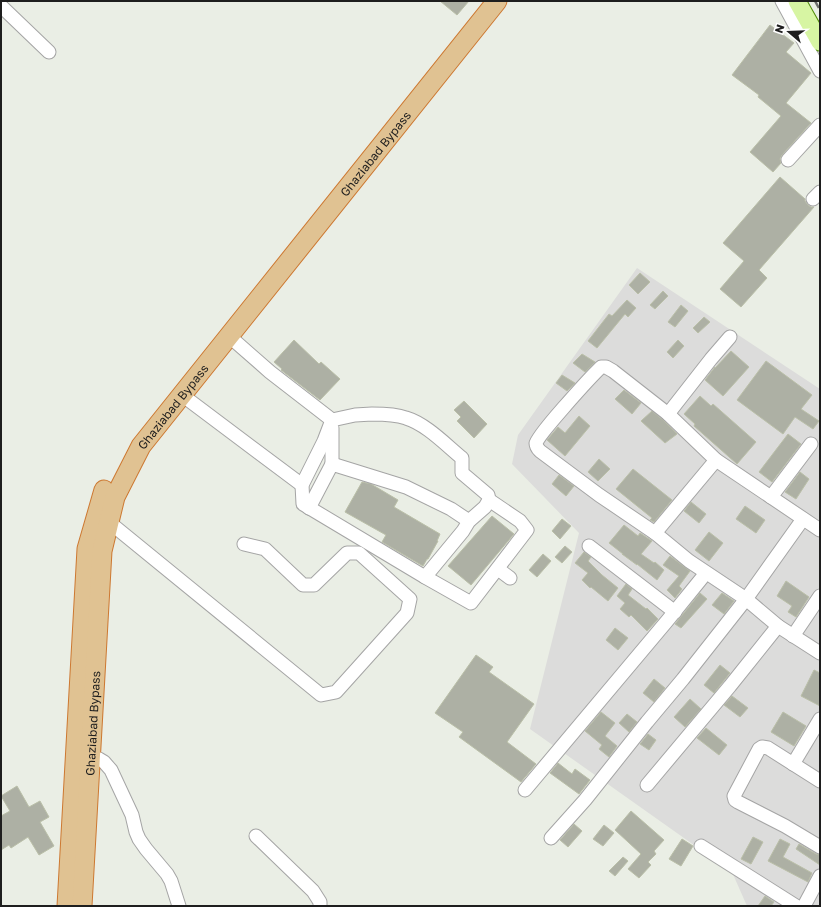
<svg xmlns="http://www.w3.org/2000/svg" width="821" height="907" font-family="'Golos Text',sans-serif">
<style>
.residential{fill:#dcdcdb}
.building{fill:#adb0a4;stroke:#babfa8}
.lines{fill:none;stroke-linecap:round;stroke-linejoin:round}
.minor-casing{stroke:#a5a5a5;stroke-width:15}
.major-casing{stroke:#518d0b;stroke-width:19}
.highway-casing{stroke:#cd7831;stroke-width:21}
.minor{stroke:#fff;stroke-width:13}
.major{stroke:#d7f5a3;stroke-width:17}
.highway{stroke:#e0c292;stroke-width:19}
.rail{stroke:#6c6c6c;stroke-width:2.5;stroke-dasharray:8 8;stroke-linecap:butt}
.labels{text-anchor:middle;dominant-baseline:central;stroke-width:3;stroke-linejoin:round;paint-order:stroke}
.street-label{font-size:12px;fill:#1e1e1e;stroke:#fff}
</style>
<rect width="100%" height="100%" fill="#eaeee5"/>
<!-- residential -->
<path class="residential" d="M637,268L820,389V906H747L732,872L530,729L579,533L512,464L518,435Z"/>
<!-- building -->
<g class="building">
<path d="M440,1H469L457,15Z"/>
<path d="M770,25L794,43L786,52L811,73L786,103L811,123L782,155L780,159L781,163L773,172L750,152L781,116L758,97L759,95L732,75Z"/>
<path d="M780,177L805,199V201L808,205L811,207H814L759,270L767,278L741,307L720,289L744,261L723,243Z"/>
<path d="M640,273L650,282L638,294L629,285Z"/>
<path d="M663,291L668,296L655,309L650,305Z"/>
<path d="M627,300L636,308L628,317L625,314L597,348L588,341L609,314L612,316Z"/>
<path d="M681,305L688,311L675,327L668,322Z"/>
<path d="M704,317L710,322L698,333L693,328Z"/>
<path d="M294,340L319,364L321,362L340,379L320,400L281,370L282,369L274,362Z"/>
<path d="M678,340L684,346L673,358L667,352Z"/>
<path d="M731,351L749,367L723,396L705,380L715,367V368Z"/>
<path d="M582,354L595,362L585,372L573,363Z"/>
<path d="M766,361L812,395L801,409L819,421L813,429L795,417L783,434L737,400Z"/>
<path d="M562,375L575,383L567,391L556,383Z"/>
<path d="M624,390L641,403L632,414L615,399Z"/>
<path d="M700,396L711,406L713,404L756,442L737,464L694,426L695,424L684,414Z"/>
<path d="M464,401L487,424L474,438L457,421L461,417L454,410Z"/>
<path d="M652,411L663,420L677,434L665,443L641,421Z"/>
<path d="M579,416L590,426L565,456L547,440L558,427L565,433Z"/>
<path d="M788,434L801,444L772,482L759,472Z"/>
<path d="M599,459L610,469L598,481L588,472Z"/>
<path d="M633,469L672,500L654,522L650,520L652,518L616,489Z"/>
<path d="M800,472L809,479L796,499L785,492Z"/>
<path d="M559,475L574,486L566,496L552,484Z"/>
<path d="M362,482L371,484L398,500L394,507L440,534L437,541H438L428,559H427L423,566L382,542L386,535L345,512Z"/>
<path d="M691,502L706,514L699,523L684,511Z"/>
<path d="M745,506L765,520L756,533L736,519Z"/>
<path d="M492,516L514,534L471,585L448,566Z"/>
<path d="M562,519L571,526L560,539L552,531Z"/>
<path d="M624,525L638,536L640,533L652,541L641,554L654,563L655,562L664,570L657,580L637,564V565L622,554H623L609,543Z"/>
<path d="M709,532L723,543L709,561L695,550Z"/>
<path d="M565,546L572,552L562,563L555,557Z"/>
<path d="M584,552L591,557L588,561L602,575L618,588L608,601L591,587L590,588L582,580L588,573L575,563Z"/>
<path d="M543,554L551,561L537,577L529,570Z"/>
<path d="M670,556L690,571L679,586L682,589L675,598L667,590L679,576L663,565Z"/>
<path d="M786,581L809,597L796,617L788,612L792,606L777,596Z"/>
<path d="M626,584L632,589L628,595L646,609L647,608L658,619L647,631L631,615L629,617L620,609L625,603L617,596Z"/>
<path d="M700,593L707,599L681,628L675,624Z"/>
<path d="M722,593L734,601L724,614L712,605Z"/>
<path d="M615,628L628,638L618,650L606,640Z"/>
<path d="M476,655L493,667L489,672L534,704L507,742L536,764L521,782L459,737L463,732L435,713Z"/>
<path d="M720,665L730,673L714,693L704,685Z"/>
<path d="M814,670L820,673V706L801,696Z"/>
<path d="M654,679L665,688L654,702L643,693Z"/>
<path d="M732,696L748,708L740,717L724,705Z"/>
<path d="M690,699L701,709L685,727L674,717Z"/>
<path d="M601,712L615,723L605,736L617,746L609,757L599,749L602,745L585,731Z"/>
<path d="M783,712L806,726L794,746L771,732Z"/>
<path d="M627,714L637,722L629,732L619,723Z"/>
<path d="M706,728L727,745L719,755L697,738Z"/>
<path d="M648,734L656,740L649,750L640,744Z"/>
<path d="M558,763L572,774L575,769L590,780L579,794L550,773Z"/>
<path d="M17,786L29,807L40,801L49,817L40,822L54,846L39,855L28,837L11,848L9,845L1,850V816L10,811L1,796Z"/>
<path d="M631,811L664,840L654,851L656,854L648,862L651,865L639,878L628,869L641,854L615,830Z"/>
<path d="M574,824L582,831L568,847L560,840Z"/>
<path d="M604,825L614,833L603,846L593,839Z"/>
<path d="M753,837L763,842L751,864L741,859Z"/>
<path d="M682,839L693,846L681,866L669,859Z"/>
<path d="M780,839L790,844L783,857L812,873L808,882L768,861Z"/>
<path d="M799,844L816,854L820,855V865L796,849Z"/>
<path d="M623,857L628,861L615,876L609,871Z"/>
<path d="M765,896L774,902L771,906H758Z"/>
</g>
<g class="lines">
<defs>
<g id="minor">
<path d="M782,1L820,71"/>
<path d="M1,6L49,52"/>
<path d="M788,160L820,125"/>
<path d="M813,199L820,192"/>
<path d="M229,336L270,372L332,420"/>
<path d="M182,395L302,485"/>
<path d="M372,414C383,414 395,414 406,418C426,424 445,444 462,458V473L488,495L489,500L485,507L469,521L463,531L425,577L303,504L302,485L324,441L332,420L355,415Z"/>
<path d="M668,414L711,359L730,337"/>
<path d="M332,428V464"/>
<path d="M771,497L811,444"/>
<path d="M309,508L332,464L406,487L451,509L469,521"/>
<path d="M109,522L321,695L336,692L407,613L410,599L359,553H347L314,585H303L265,549L244,544"/>
<path d="M820,530L716,460L668,414L613,371L606,367H601L597,371C588,380 536,437 536,443C536,447 538,449 540,451L599,495L655,533L689,561L746,599L778,626L820,653"/>
<path d="M655,533L716,460"/>
<path d="M589,546L675,612"/>
<path d="M498,569L510,578"/>
<path d="M425,577L471,603L527,530L520,521L489,500"/>
<path d="M793,636L820,596"/>
<path d="M90,756L99,759L104,762L111,770L132,815L136,832L139,839L146,849L167,874L171,881L179,906"/>
<path d="M793,764L820,719"/>
<path d="M820,781L768,748L762,747L759,749L734,796L735,800L738,802L785,826L820,847"/>
<path d="M647,785L730,686L778,626"/>
<path d="M525,790L667,621L706,573"/>
<path d="M256,836L313,891L320,902V906"/>
<path d="M551,838L585,800L647,722L683,679L746,599L803,519"/>
<path d="M701,846L796,906"/>
<path d="M804,906L820,876"/>
</g>
<path id="major" d="M797,1L820,42"/>
<g id="highway">
<path d="M67,906L87,549L104,490"/>
<path id="s1" d="M82,906L102,551L115,497L141,446L497,1"/>
</g>
</defs>
<!-- minor casing -->
<use href="#minor" class="minor-casing"/>
<!-- major casing -->
<use href="#major" class="major-casing"/>
<!-- highway casing -->
<use href="#highway" class="highway-casing"/>
<!-- minor -->
<use href="#minor" class="minor"/>
<!-- major -->
<use href="#major" class="major"/>
<!-- highway -->
<use href="#highway" class="highway"/>
<!-- rail -->
<path class="rail" d="M815,1L820,10"/>
</g>
<g class="labels">
<!-- street labels -->
<g class="street-label">
<text stroke="none"><textPath href="#s1" startOffset="843">Ghaziabad Bypass</textPath></text>
<text stroke="none"><textPath href="#s1" startOffset="519">Ghaziabad Bypass</textPath></text>
<text stroke="none"><textPath href="#s1" startOffset="183">Ghaziabad Bypass</textPath></text>
</g>
</g>
<!-- border -->
<rect width="821" height="907" fill="none" stroke="#1e1e1e" stroke-width="4"/>
<!-- north arrow -->
<g transform="translate(789 32) rotate(289)" stroke="#ffffff" stroke-width="3" paint-order="stroke">
<path d="M0-3L7 15L0 10L-7 15Z" fill="#1e1e1e"/>
<text y="-6" font-size="11" font-weight="bold" text-anchor="middle" fill="#1e1e1e">N</text>
</g>
</svg>
